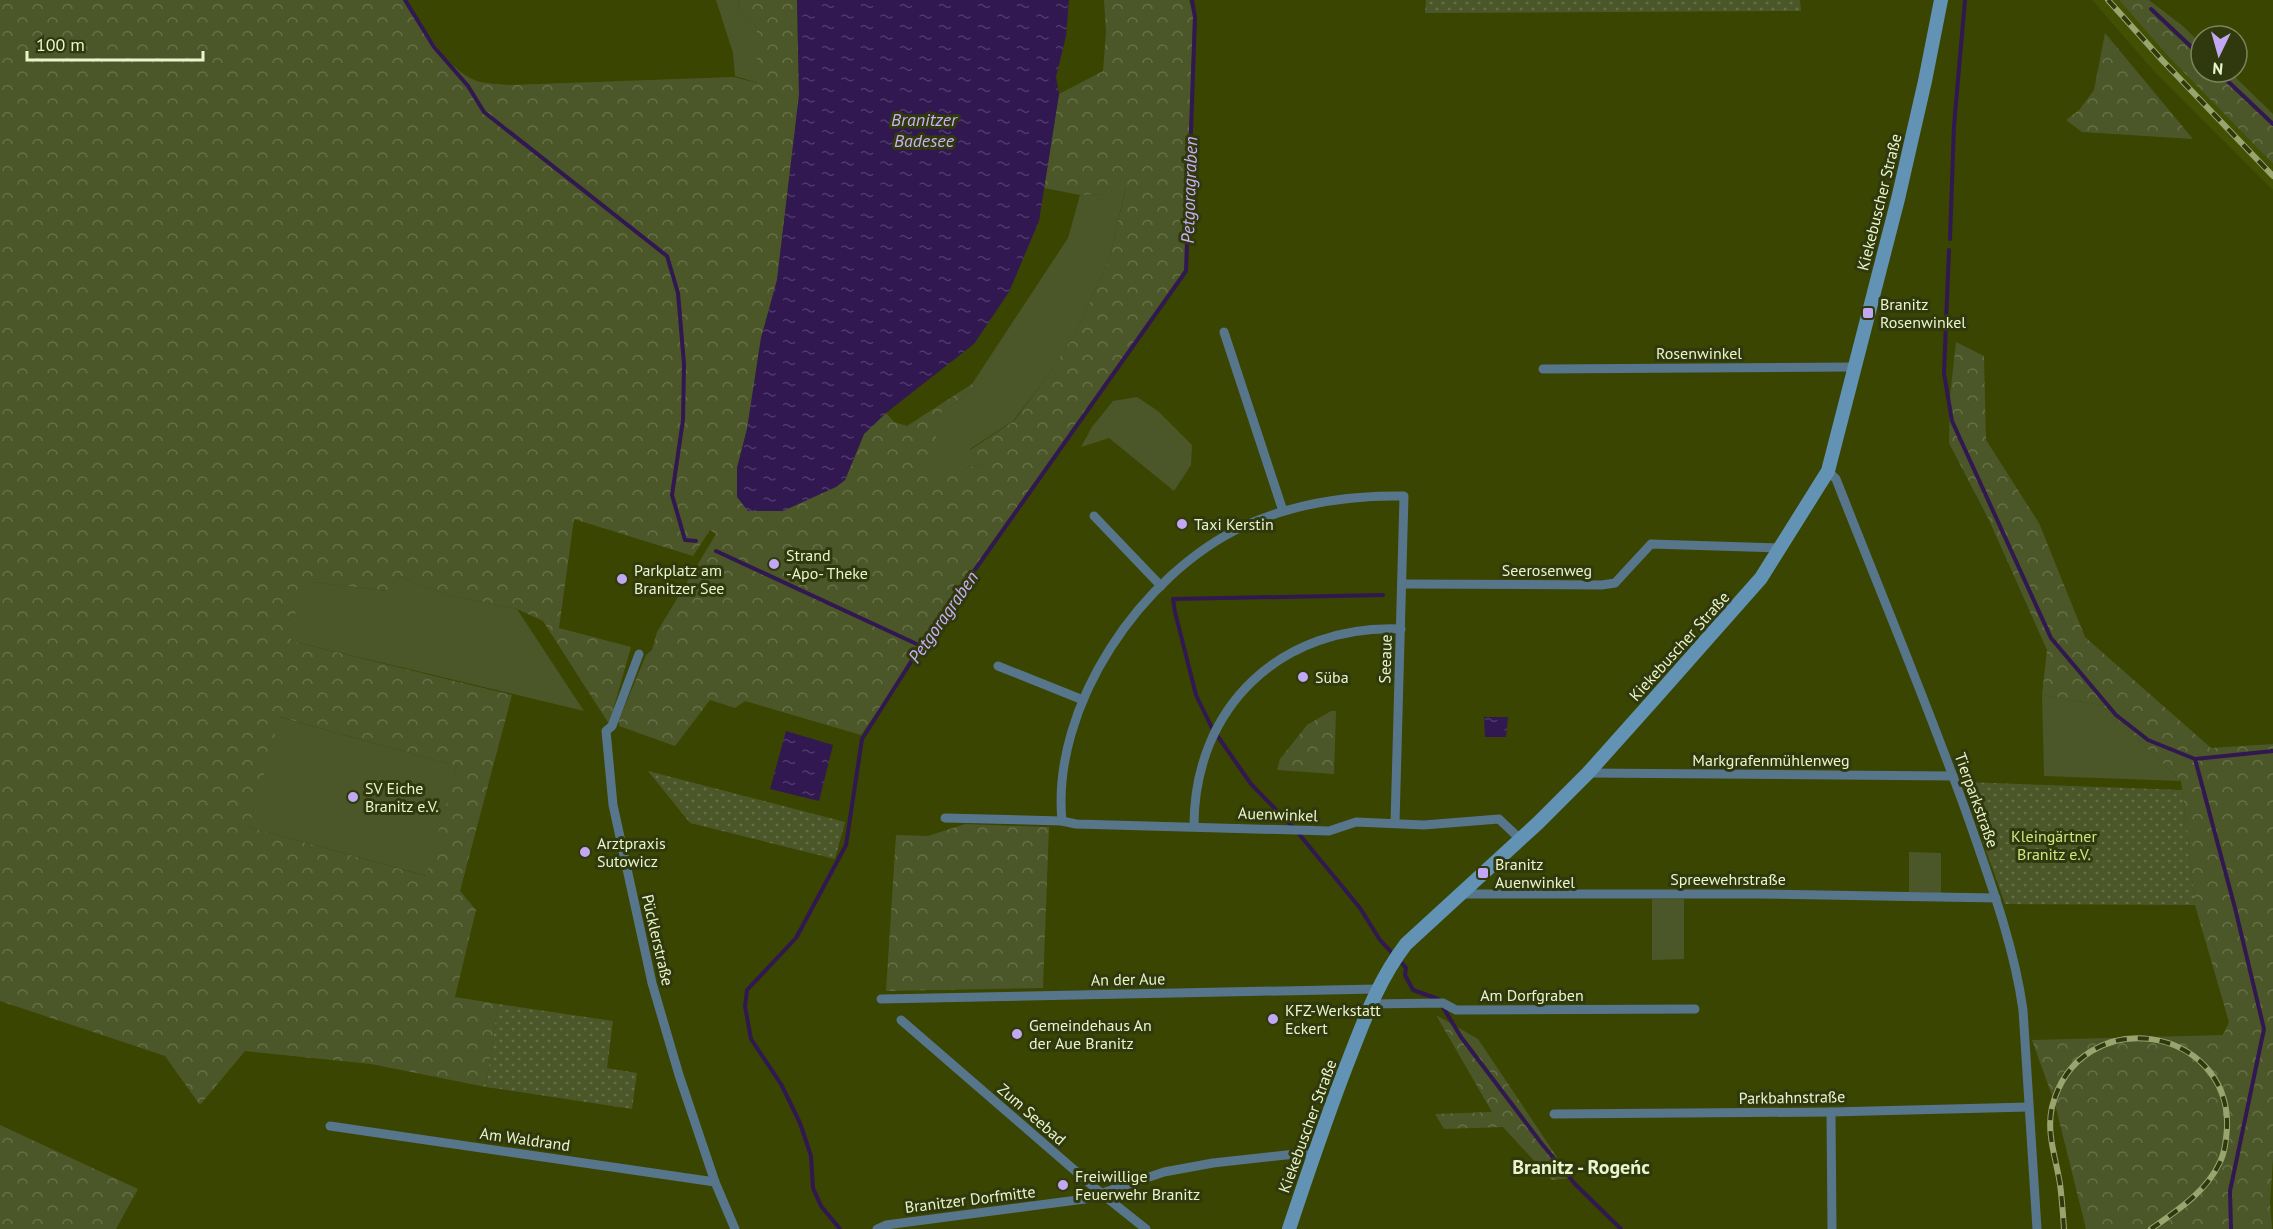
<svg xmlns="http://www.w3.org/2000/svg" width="2273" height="1229" font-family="'PT Sans',sans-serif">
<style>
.built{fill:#425004}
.grass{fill:#4c5729}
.forest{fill:url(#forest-crowns);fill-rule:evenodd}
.garden{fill:url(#garden-dots)}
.water{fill:url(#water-ripples)}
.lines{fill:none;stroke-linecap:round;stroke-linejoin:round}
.stream{stroke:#311851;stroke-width:4}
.street{stroke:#57758b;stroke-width:9}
.secondary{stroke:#6293b5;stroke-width:14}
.rail-casing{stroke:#99a46f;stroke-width:6}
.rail{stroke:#30390d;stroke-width:4;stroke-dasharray:11;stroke-linecap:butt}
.poi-dot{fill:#c2a7f2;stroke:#30390d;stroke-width:2}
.labels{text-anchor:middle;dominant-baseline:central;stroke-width:6;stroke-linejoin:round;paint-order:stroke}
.street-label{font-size:16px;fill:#eaf5cd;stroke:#30390d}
.poi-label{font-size:16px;fill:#eaf5cd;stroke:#30390d;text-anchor:start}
.park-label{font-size:16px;fill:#cee780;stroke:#30390d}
.water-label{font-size:18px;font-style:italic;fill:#cab0f9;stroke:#30390d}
.quarter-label{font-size:20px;font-weight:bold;fill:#eaf5cd;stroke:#30390d}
</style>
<defs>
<pattern id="forest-crowns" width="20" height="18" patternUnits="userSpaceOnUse" patternTransform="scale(1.5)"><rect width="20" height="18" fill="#4c5729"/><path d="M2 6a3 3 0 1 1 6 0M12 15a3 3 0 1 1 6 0" fill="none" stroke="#667047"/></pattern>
<pattern id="garden-dots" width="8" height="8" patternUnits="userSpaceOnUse" patternTransform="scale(1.5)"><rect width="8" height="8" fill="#4c5729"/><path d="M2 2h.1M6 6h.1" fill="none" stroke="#667047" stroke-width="1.8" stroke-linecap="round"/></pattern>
<pattern id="water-ripples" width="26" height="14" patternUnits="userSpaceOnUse" patternTransform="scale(1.5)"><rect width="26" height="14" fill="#311851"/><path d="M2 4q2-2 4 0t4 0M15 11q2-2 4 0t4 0" fill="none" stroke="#4f3a69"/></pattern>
</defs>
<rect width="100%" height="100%" fill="#394500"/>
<!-- built -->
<path class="built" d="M2092,0H2119L2168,56L2273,164V190L2153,70Z"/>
<!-- grass -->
<g class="grass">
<path d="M716,0H739L738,6L757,28L758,83L735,76L733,53Z"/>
<path d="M1126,187L1109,260L1074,336L1046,378L1013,421L970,449L981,466L926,472L936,458V417L975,388L972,384L1068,238L1080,195L1103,194Z"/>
<path d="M1137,397L1158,411L1192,445L1191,465L1174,491L1109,438L1081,447L1092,427L1113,401Z"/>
<path d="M398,576L449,595L517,609L584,711L291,641L295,609L281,605L313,582L386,591Z"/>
<path d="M2042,695L2102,705L2181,781L2044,776Z"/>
<path d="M279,717L457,766L427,876L249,827Z"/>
<path d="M1909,852L1941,853V893L1909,892Z"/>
<path d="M1652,899H1684V959L1652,960Z"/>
</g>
<!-- forest -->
<g class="forest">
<path d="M0,0H407C424,27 445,69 477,81C486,84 500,84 510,85L734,77L757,83V28L738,6L739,0H797L799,95L777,280L761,338L747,429L737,468L836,487L845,480L864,434L886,413L894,422L907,426L972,384L975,388L936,417V458L927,471L981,466L970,450L1014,421L1046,378L1074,336L1109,260L1126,188L1103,194L1080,195L1044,188L1059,94L1103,71L1106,32L1104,0H1189L1193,16L1185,269L861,735L745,701L735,708L710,700L675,746L619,726V720L646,655L652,650L657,632L716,534L710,530L693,556L574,519L559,628L631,647L609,724L543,621L517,609L449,595L398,576L387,591L313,582L282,605L296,609L291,641L512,695L460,891L476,910L455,997L498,1004L486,1087L371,1064L245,1051L200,1105L165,1056L0,1001ZM280,717L457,766L426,876L249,827Z"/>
<path d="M2119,0H2149L2184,27L2201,44V72H2230L2273,114V164L2168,56Z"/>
<path d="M2105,33L2193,139L2082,132L2066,120L2079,110L2094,90Z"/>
<path d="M1956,342L1984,356L1986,440L2039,523L2085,637L2211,748L2273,744V1159L2270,1202L2272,1229H2086L2055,1104L2032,1040L2223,1035L2229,1022L2195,905L2181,781L2102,705L2042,695L2047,650L1989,520L1949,443L1950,396Z"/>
<path d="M1331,711H1336L1334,774L1277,770L1280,759L1307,725Z"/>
<path d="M965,824L1049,827L1043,988L886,991L896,835L928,836Z"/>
<path d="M1436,1015L1478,1039L1571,1178L1552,1180L1503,1127L1444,1129L1435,1114L1492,1112Z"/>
<path d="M0,1125L138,1189L116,1229H0Z"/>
</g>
<!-- garden -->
<g class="garden">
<path d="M1426,0H1800L1801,11L1425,13Z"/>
<path d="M648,771L845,822L835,859L690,823Z"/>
<path d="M1962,782L2182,790L2195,905L2005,904Z"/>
<path d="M498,1004L613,1021L607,1068L637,1073L632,1109L486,1087Z"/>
</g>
<!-- water -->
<g class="water">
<path d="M797,0H1069L1066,36L1056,77L1059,94L1039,221L1009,292L974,344L886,413L864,434L845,480L836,487L783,511H748L737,497V468L747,429L761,338L777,280L799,95Z"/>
<path d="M1484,717H1508L1506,737H1485Z"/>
<path d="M786,731L833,745L819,801L770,789Z"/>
</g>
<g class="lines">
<!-- stream -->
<g class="stream">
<path d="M405,0L434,47L468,86L484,112L667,256L678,293L684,364L683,420L672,495L685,540L696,541"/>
<path d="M2151,9L2201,56"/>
<path d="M2218,72L2273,124"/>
<path d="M1950,239L1954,126L1965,0"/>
<path d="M1949,250L1944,373L1952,421L2051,638L2116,715L2148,740L2195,759"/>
<path d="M716,551L921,646"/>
<path d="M1383,595L1173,599L1175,612L1196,695L1212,728L1251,784L1294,828L1360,908L1380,940L1394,955"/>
<path d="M1399,960L1406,968L1405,975L1413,990L1438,999L1461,1037L1542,1144L1575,1184L1621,1229"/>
<path d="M840,1229L821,1206L813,1188L811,1156L800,1123L781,1084L751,1039L745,1006L747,990L796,938L846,845L862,739L921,646L1186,271L1195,17L1192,0"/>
<path d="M2231,1229L2230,1191L2264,1029L2235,908L2195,759L2273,751"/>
</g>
<!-- street -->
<g class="street">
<path d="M1224,332L1283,511"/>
<path d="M1543,369L1854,367"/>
<path d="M1828,471L1836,479C1881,594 1929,707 1970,823C1991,884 2014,946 2023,1010L2037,1229"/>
<path d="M1094,516L1161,586"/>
<path d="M1403,584L1602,585L1615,583L1651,544L1781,548"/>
<path d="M639,654L612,726L606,731L613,805L652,983L679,1075L715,1182L735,1229"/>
<path d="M998,666L1083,700"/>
<path d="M1588,773L1953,776"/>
<path d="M945,818L1062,821"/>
<path d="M1395,823L1404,496C1349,495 1295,503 1244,526C1141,574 1051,706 1062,821L1076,824L1329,831L1356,822L1424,825L1499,819L1520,839"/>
<path d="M1194,826C1194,706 1282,624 1401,629"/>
<path d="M1459,894H1759L1996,898"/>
<path d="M881,999L1376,989"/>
<path d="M1370,1004L1443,1003L1456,1010L1695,1009"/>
<path d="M901,1020L1102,1194L1146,1229"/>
<path d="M1831,1112L1832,1229"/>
<path d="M1554,1114L1831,1112L2029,1107"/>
<path d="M330,1126L715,1182"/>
<path d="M877,1229L886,1225L1085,1199L1164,1172L1213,1163L1314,1152"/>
</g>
<!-- secondary -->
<path class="secondary" d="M1289,1229C1308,1172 1327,1115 1349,1059C1365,1018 1379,979 1406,944L1538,823L1588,773L1655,698L1761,578L1828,471L1898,199L1925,81L1941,0"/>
<defs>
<g id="rail">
<path d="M2108,0L2162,60L2273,176"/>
<path d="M2064,1229C2063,1214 2062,1199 2060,1184C2056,1158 2046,1133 2052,1107C2079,1001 2231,1025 2227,1128C2226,1140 2225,1153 2219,1164C2205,1193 2176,1211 2151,1229"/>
</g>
</defs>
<!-- rail casing -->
<use href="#rail" class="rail-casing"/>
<!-- rail -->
<use href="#rail" class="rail"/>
</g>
<!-- markers -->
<g class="poi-dot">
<rect x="1862" y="307" width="12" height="12" rx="3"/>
<circle cx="1182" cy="524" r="6"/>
<circle cx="774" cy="564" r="6"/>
<circle cx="622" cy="579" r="6"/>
<circle cx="1303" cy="677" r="6"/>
<circle cx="353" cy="797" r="6"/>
<circle cx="585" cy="852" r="6"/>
<rect x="1477" y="867" width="12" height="12" rx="3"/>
<circle cx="1273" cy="1019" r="6"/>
<circle cx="1017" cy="1034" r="6"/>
<circle cx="1063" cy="1185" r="6"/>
</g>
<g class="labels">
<!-- street labels -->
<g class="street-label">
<text transform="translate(1879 202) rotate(-76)">Kiekebuscher Straße</text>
<text x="1699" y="353">Rosenwinkel</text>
<text x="1547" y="570">Seerosenweg</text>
<text transform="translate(1679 646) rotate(-48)">Kiekebuscher Straße</text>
<text transform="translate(1385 659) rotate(-88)">Seeaue</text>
<text x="1771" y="760">Markgrafenmühlenweg</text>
<text transform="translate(1977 800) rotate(70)">Tierparkstraße</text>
<text transform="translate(1278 814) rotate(2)">Auenwinkel</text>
<text x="1728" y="879">Spreewehrstraße</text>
<text transform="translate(658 940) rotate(77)">Pücklerstraße</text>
<text transform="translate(1128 979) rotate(-1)">An der Aue</text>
<text x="1532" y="995">Am Dorfgraben</text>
<text transform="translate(1792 1097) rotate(-1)">Parkbahnstraße</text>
<text transform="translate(1032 1114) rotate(41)">Zum Seebad</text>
<text transform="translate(1307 1126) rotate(-70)">Kiekebuscher Straße</text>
<text transform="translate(525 1139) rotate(8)">Am Waldrand</text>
<text transform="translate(970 1199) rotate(-7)">Branitzer Dorfmitte</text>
</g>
<!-- poi labels -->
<g class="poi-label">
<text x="1880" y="304">Branitz<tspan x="1880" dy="18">Rosenwinkel</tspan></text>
<text x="1194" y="524">Taxi Kerstin</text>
<text x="786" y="555">Strand<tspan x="786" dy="18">-Apo- Theke</tspan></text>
<text x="634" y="570">Parkplatz am<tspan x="634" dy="18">Branitzer See</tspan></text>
<text x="1315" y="677">Süba</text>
<text x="365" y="788">SV Eiche<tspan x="365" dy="18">Branitz e.V.</tspan></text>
<text x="597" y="843">Arztpraxis<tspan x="597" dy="18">Sutowicz</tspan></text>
<text x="1495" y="864">Branitz<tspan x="1495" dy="18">Auenwinkel</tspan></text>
<text x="1285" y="1010">KFZ-Werkstatt<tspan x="1285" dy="18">Eckert</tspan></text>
<text x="1029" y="1025">Gemeindehaus An<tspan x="1029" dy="18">der Aue Branitz</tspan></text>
<text x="1075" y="1176">Freiwillige<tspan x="1075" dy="18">Feuerwehr Branitz</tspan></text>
</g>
<!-- park labels -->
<g class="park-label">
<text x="2054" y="836">Kleingärtner<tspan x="2054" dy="18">Branitz e.V.</tspan></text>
</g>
<!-- water labels -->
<g class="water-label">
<text x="924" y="119">Branitzer<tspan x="924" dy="21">Badesee</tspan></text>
<text transform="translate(1189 190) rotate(-88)">Petgoragraben</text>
<text transform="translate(943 617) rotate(-55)">Petgoragraben</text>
</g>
<!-- quarter labels -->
<g class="quarter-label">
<text x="1581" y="1167">Branitz - Rogeńc</text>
</g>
</g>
<!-- north arrow -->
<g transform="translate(2219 54) rotate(185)"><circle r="28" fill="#30390d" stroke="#7a845a" stroke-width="1.5"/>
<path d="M0-4.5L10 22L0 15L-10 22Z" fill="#c2a7f2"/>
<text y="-9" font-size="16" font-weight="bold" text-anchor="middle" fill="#eaf5cd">N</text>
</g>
<!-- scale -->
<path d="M27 51v9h176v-9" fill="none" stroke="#eaf5cd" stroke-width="3"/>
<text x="36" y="51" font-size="18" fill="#eaf5cd" stroke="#30390d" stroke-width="4.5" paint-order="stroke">100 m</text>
</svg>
